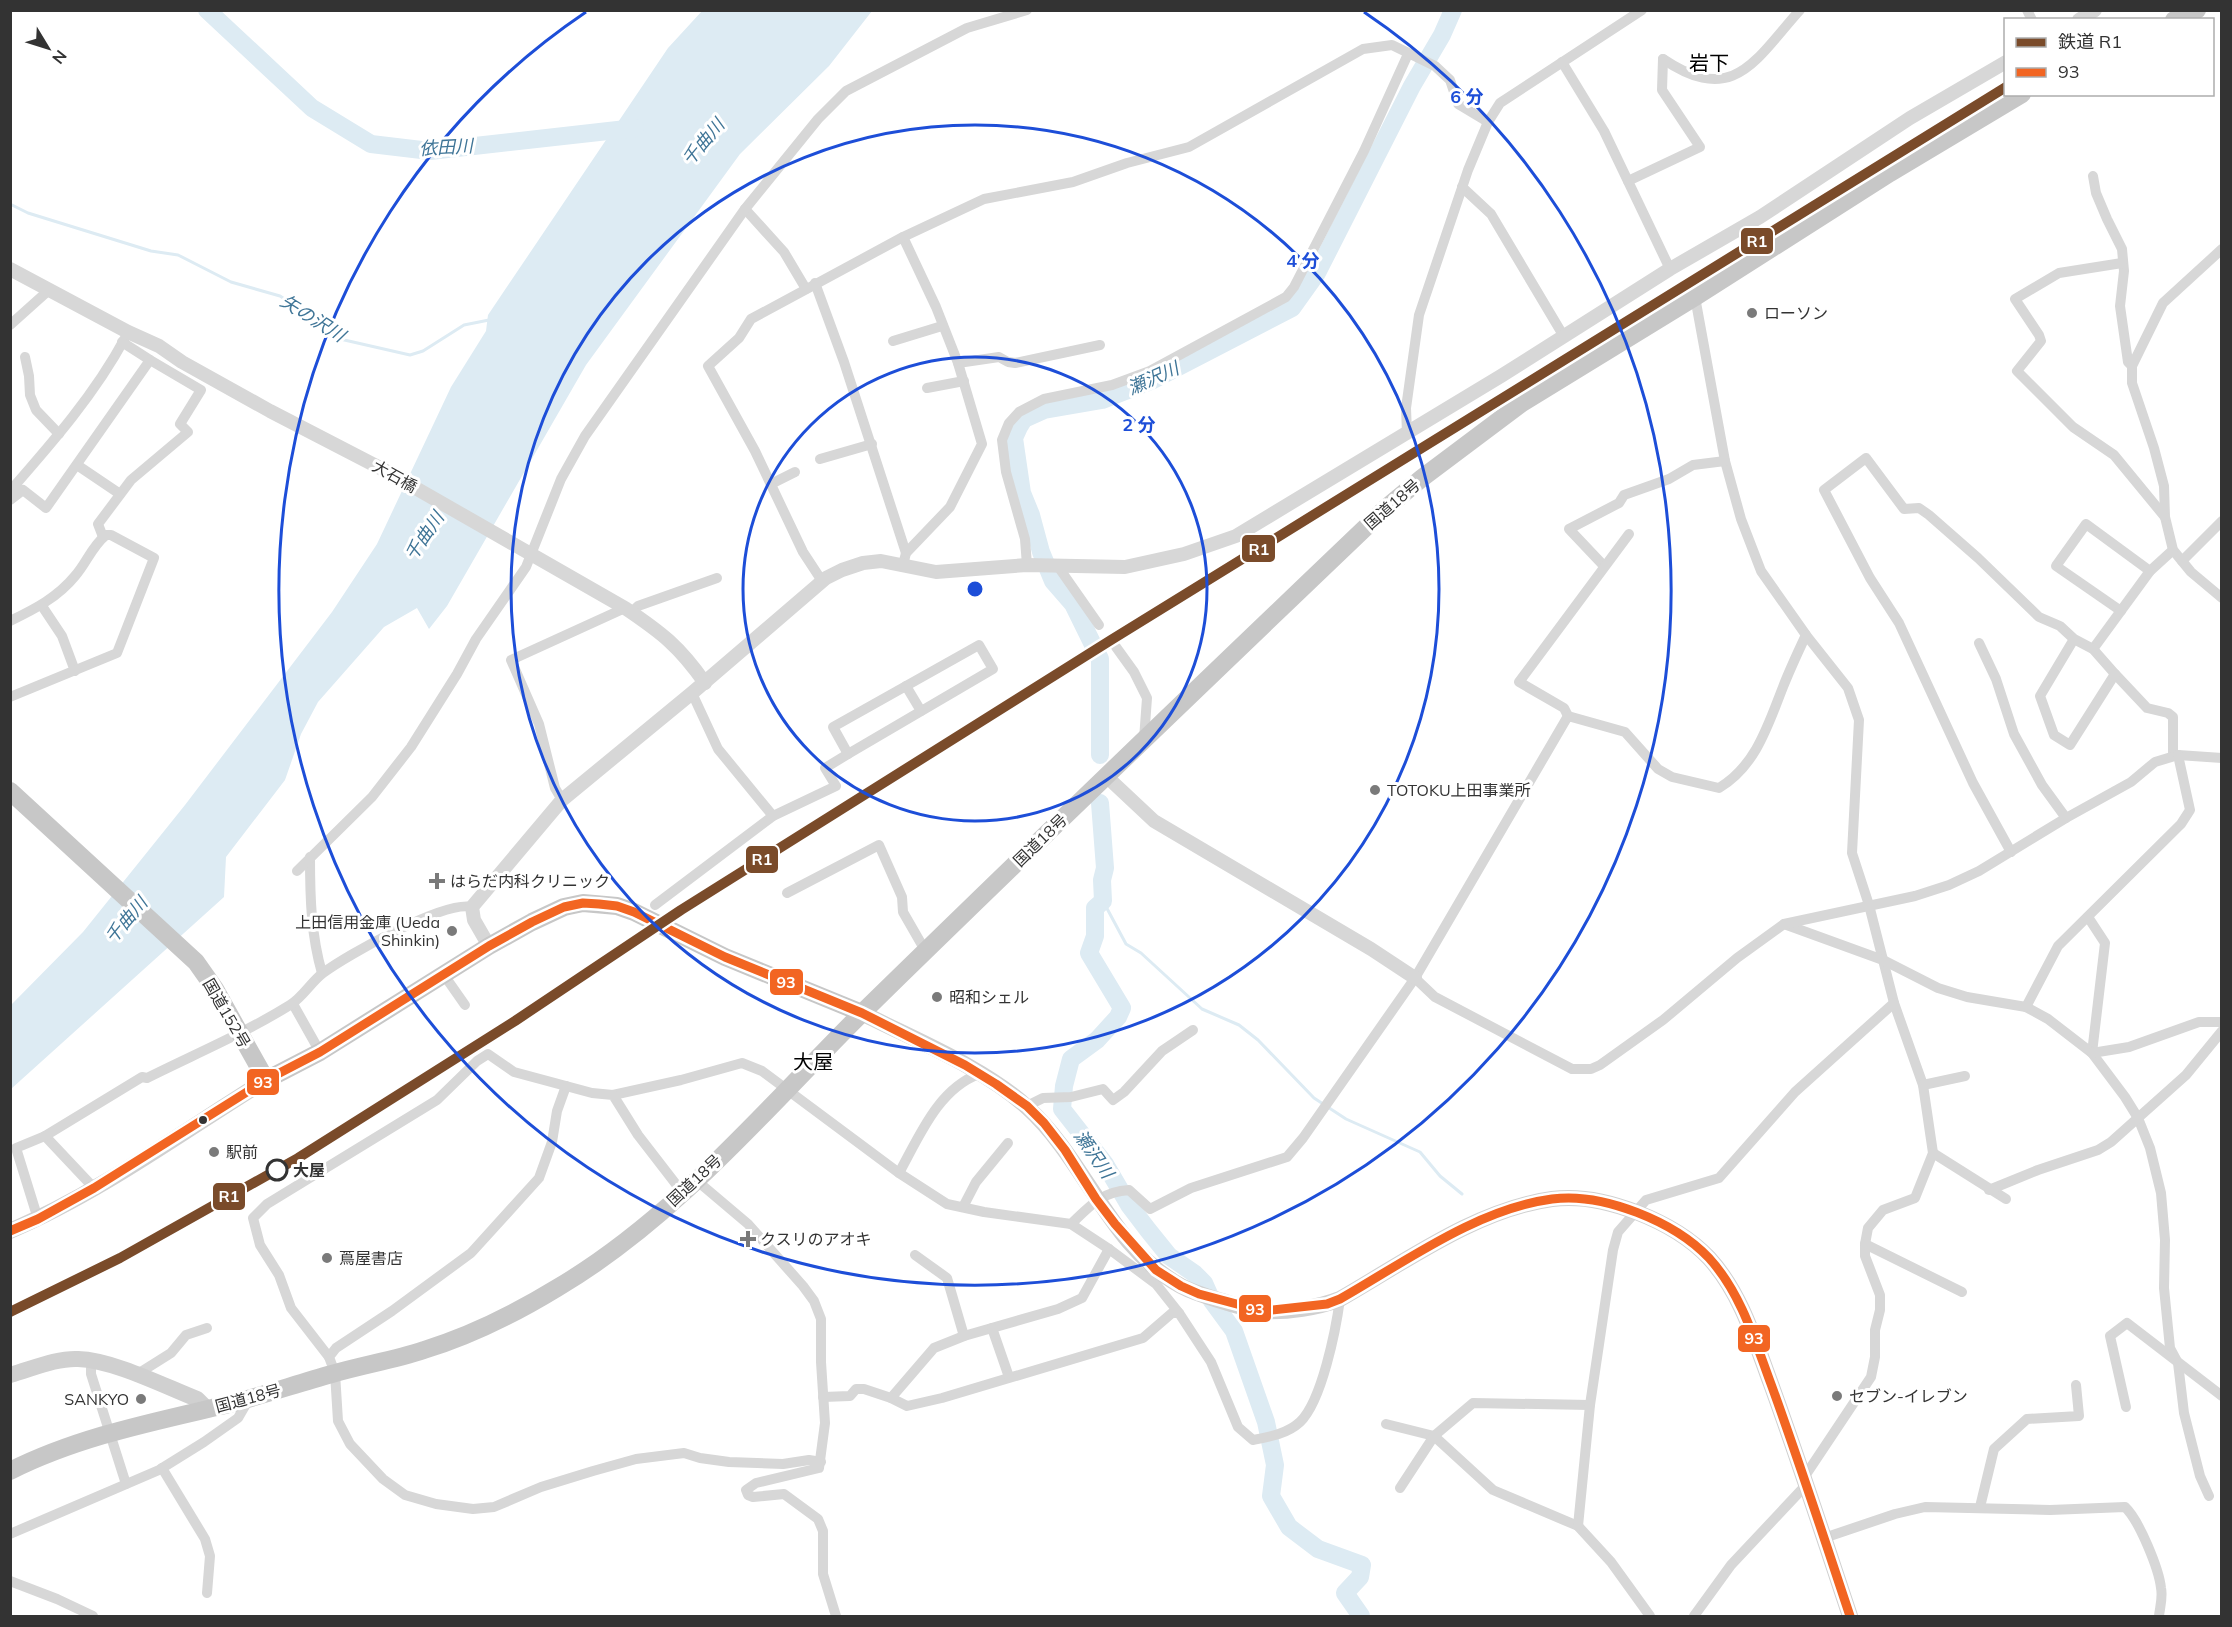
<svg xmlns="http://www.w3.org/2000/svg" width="2232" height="1627" font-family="Mulish,'Noto Sans JP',sans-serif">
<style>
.water{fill:#ddebf3}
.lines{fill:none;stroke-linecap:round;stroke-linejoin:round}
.stream{stroke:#ddebf3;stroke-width:3}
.river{stroke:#ddebf3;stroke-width:18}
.minor{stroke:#d7d7d7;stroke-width:10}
.tertiary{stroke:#d7d7d7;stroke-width:14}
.secondary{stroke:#d0d0d0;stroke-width:16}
.trunk{stroke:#c7c7c7;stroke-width:18}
.bus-1-casing{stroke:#fff;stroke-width:14}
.bus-1{stroke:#f26522;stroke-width:9}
.rail-1-casing{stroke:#fff;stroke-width:15}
.rail-1{stroke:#7a4b2a;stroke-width:10}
.ring{fill:none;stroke:#1d4ed8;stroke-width:3}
.poi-dot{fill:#7a7a7a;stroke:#fff;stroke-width:2}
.bus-dot{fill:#333;stroke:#fff;stroke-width:2}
.stop-dot{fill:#fff;stroke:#333;stroke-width:3}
.labels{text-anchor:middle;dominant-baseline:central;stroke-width:6;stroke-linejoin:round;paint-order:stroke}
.poi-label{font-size:16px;fill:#333;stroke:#fff;text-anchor:start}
.street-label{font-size:16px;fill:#333;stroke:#fff}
.stop-label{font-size:16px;font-weight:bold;fill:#333;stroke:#fff;text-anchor:start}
.water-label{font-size:18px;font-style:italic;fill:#3f7597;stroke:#fff}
.quarter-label{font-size:20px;fill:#000;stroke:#fff}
.centre{fill:#1d4ed8;stroke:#fff;stroke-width:3}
.ring-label{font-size:18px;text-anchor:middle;font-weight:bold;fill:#1d4ed8;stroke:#fff;stroke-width:6;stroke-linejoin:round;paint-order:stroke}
.line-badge{stroke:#fff;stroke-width:2}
.badge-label{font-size:16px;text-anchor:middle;font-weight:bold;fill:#fff}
</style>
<rect width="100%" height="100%" fill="#fff"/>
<!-- water -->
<path class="water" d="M702,11H872L829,66L740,154L586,365L447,606L429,629L417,608L384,627L318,702L301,734L285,780L226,857L224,897L11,1089V1005L83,932L185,805L332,612L377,544L451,387L486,331L488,315L668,48Z"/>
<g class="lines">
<!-- stream -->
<g class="stream">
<path d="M10,204L28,213L151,251L178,255L231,282L280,296L316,319L340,339L410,355L423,351L464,325L489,320"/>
<path d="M1103,901L1126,944L1141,953L1202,1009L1239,1025L1258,1040L1314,1098L1346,1119L1420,1152L1440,1176L1462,1194"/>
</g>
<!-- river -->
<g class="river">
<path d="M207,10L312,108L371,144L430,151L635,128"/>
<path d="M1100,755V659L1073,604L1053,581L1041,552L1031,515L1022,493L1014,438L1019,427L1024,419L1044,410L1102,400L1153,380L1292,308L1317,273L1412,86L1442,35L1453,10"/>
<path d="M1100,803L1105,868L1102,880L1103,901L1095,908V936L1089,953L1122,1008L1118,1017L1097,1040L1071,1059L1064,1086L1062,1109L1105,1164L1129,1205L1148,1230L1169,1256L1195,1274L1204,1283L1212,1301L1234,1331L1266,1422L1275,1465L1271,1496L1289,1527L1318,1549L1362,1565L1360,1577L1345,1593L1361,1616"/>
</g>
<!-- minor -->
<g class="minor">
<path d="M2027,10L2032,20"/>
<path d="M1663,59C1734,107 1755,60 1800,10"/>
<path d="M1562,62L1604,131L1670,269"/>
<path d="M2093,176L2096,193L2107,219L2122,249L2124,271L2120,306L2128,362L2132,366"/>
<path d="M1628,181L1700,147L1662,90L1663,59"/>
<path d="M1462,187L1491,214L1563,335"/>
<path d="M745,209L784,252L806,289"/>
<path d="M903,237L936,307L958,363L982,444L950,507L906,553L903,565"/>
<path d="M2222,249L2163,303L2132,366V383L2154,448L2164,486L2165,517L2173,550L2191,572L2222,598"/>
<path d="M2122,263L2059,273L2015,299L2039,335L2041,341L2017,371L2073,427L2114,455L2165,517"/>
<path d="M815,283L844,362L906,553"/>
<path d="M1695,297L1725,461L1741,519L1761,571L1806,635L1848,688L1859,720L1852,853L1869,905L1894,1003L1923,1085L1933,1153L1915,1198L1883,1210L1868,1228L1865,1244V1256L1880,1295V1310L1875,1330V1357L1871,1377L1805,1476"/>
<path d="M10,325L49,290"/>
<path d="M893,341L942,326"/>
<path d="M25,357L29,376L30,395L36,410L59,434"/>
<path d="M958,363L999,357L1008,362L1015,363L1100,345"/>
<path d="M927,388L964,381"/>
<path d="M1407,433L1406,408L1419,315L1468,170L1488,122L1500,103L1642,10"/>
<path d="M820,459L872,444"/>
<path d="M77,465L120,494"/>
<path d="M771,484L795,472"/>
<path d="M10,491C52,443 95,394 125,338"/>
<path d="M10,500L23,490L46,508L150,360L122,342"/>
<path d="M103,537L98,524L131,480L188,432L180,424L201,390L150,360"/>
<path d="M2182,561L2222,521"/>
<path d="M1027,565L1025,539L1006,472L1002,440L1009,423L1019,412L1044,399L1112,385L1150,371L1286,297L1294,287L1364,151L1408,54"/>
<path d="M1057,565L1099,625"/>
<path d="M1604,566L1569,529L1619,503L1624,495L1669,479L1693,465L1725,461"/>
<path d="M822,581L803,552L755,451L708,366L739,338L751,319L903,237L984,199L1073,182L1127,163L1189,147L1363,49L1392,45L1435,66L1450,80L1458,104L1488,122"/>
<path d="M42,606L62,636L75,671"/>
<path d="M2121,611L2056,566L2086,524L2150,571"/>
<path d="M632,612L638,606L717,578"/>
<path d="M10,621C35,609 58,597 75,576C86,564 92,546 106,535H111L154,558L117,653L10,697"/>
<path d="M1979,643L1996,679L2014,734L2042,785L2066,818"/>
<path d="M979,645L993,669L848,754L833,727Z"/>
<path d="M1116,647L1134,672L1147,698L1144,739"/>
<path d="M2093,649L2150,571L2173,550"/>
<path d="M2115,674L2147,708L2168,713L2173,717V756"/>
<path d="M906,686L921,711"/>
<path d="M692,693L718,749L773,816"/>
<path d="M1568,716L1564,708L1519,682L1629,534"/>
<path d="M562,800L555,788L539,724L511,660L625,608"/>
<path d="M2011,852L1973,783L1899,623L1870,578L1824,490L1866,458L1904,509L1919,508L1929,515L1978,558L2039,617L2060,626L2074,639L2093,649L2115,674L2070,745L2054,735L2040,696L2074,639"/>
<path d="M310,857C310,897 311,935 322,973"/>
<path d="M297,871L372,797L411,747L457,674L476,639L526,567L561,479L585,436L745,209L818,119L846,91L967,28L1027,10"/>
<path d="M787,893L879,845L902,897L903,912L926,952"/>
<path d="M655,905L773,816L836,786L825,768L848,754"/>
<path d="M2088,917L2105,943L2092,1053"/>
<path d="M1784,924L1883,960L1938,988L1967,997L2026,1007L2048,1019L2092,1053L2125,1097L2138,1118L2150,1148L2161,1193L2165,1240L2164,1288L2170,1348L2178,1363L2184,1413L2200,1476L2209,1496"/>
<path d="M444,975L465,1005"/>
<path d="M1415,978L1435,997L1572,1069H1591L1600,1065L1663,1020L1737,958L1784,924L1915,896L1949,885L1979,871L2066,818L2131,782L2155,762L2178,755L2222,758"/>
<path d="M293,1004L320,1052"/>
<path d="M2026,1007L2058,946L2181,824L2190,810L2178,755"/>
<path d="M2092,1053L2129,1047L2199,1022H2222"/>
<path d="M1923,1085L1965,1076"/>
<path d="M566,1086L557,1111L552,1142L539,1178L471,1253L392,1311L336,1348L329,1357L335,1373L338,1421L350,1444L383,1479L405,1495L436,1504L473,1509L494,1507L541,1487L593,1471L636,1459L684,1453L700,1458L729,1462L783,1464L809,1460L821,1462"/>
<path d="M613,1095L681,1080L742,1063L762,1071L899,1173L947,1204L984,1212L1071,1224C1090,1206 1101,1192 1129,1190L1150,1209L1191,1188L1287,1157L1303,1138L1415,978L1568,716L1625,732L1658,769L1672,777L1719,788C1756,766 1768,725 1783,687C1790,669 1798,652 1806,635"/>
<path d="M1027,1106L1043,1098L1071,1097L1103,1089L1113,1100L1124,1092L1162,1051L1193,1030"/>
<path d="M45,1136L94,1188"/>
<path d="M1933,1153L2006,1199"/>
<path d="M899,1173C919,1137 938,1089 979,1074"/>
<path d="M696,1180L748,1224L803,1286L814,1301L821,1319V1362L825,1423L819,1468L756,1483L746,1490L748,1495L753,1497L784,1494L818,1519L823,1531V1574L836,1616"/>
<path d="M1989,1190L2038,1170L2098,1150L2111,1142L2186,1075L2222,1031"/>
<path d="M963,1207L976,1182L1008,1143"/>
<path d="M38,1219L16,1148L45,1136L142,1077L147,1078C195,1054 245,1033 290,1005C303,997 311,982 323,973C347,955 445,900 472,907"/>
<path d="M1071,1224L1109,1249L1156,1284L1179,1313L1211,1362L1238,1427L1253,1440C1269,1437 1287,1434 1300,1422C1322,1401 1336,1329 1340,1299"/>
<path d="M1865,1244L1962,1292"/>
<path d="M1109,1249L1082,1298L1058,1309L964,1336L934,1348L891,1398L907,1406L942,1398L1143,1338L1172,1313H1179"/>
<path d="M915,1255L947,1278L964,1336"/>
<path d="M992,1328L1009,1377"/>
<path d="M329,1357L291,1308L279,1275L260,1245L253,1218L267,1204L437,1100L477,1061L488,1054L514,1072L592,1093L613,1095L638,1135L682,1192"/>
<path d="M91,1361V1374L126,1484"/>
<path d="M136,1375L171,1353L186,1335L207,1328"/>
<path d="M823,1397L850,1396L856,1389H864L891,1398"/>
<path d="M2126,1407L2110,1336L2127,1323L2222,1396"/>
<path d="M1386,1424L1434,1436L1493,1490L1578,1526L1611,1562L1650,1616"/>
<path d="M162,1468L205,1539L210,1556L207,1593"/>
<path d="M1400,1488L1434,1436L1473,1403L1590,1405"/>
<path d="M1980,1507L1994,1449L2027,1419L2079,1416L2076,1385"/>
<path d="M1578,1526L1590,1405L1613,1250L1618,1232L1646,1200L1719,1178L1795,1092L1894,1003"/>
<path d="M10,1534L159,1470L204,1442L238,1418L249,1399"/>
<path d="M1824,1538L1895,1514L1925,1507L2050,1510L2125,1507C2139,1520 2159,1569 2161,1588C2163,1597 2160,1607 2159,1616"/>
<path d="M10,1581L57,1599L93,1616"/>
<path d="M1694,1616L1731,1565L1807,1484"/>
</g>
<!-- tertiary -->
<g class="tertiary">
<path d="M2079,20L2095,10"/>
<path d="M10,269L128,332L159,346L182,362L270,411L384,470L625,608C662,633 679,646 705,683"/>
<path d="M1106,776L1154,821L1371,949L1415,978"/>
<path d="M489,946L474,920L472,907L562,800L692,693L826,578L842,570L863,563L881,561L936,572L1027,565L1125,567L1184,554L1236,536L1501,376L1670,269L1760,217L1910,118L2006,62"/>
</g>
<!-- secondary -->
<g class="secondary">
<path d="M862,1013C915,1040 985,1068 1028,1108C1086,1161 1110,1247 1181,1286C1196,1294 1212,1298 1228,1303C1239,1306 1252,1311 1264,1311C1288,1312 1317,1308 1340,1299C1405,1262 1477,1209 1552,1199C1603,1192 1675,1222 1709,1258C1741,1293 1755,1341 1771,1384C1799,1461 1824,1538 1850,1616"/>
<path d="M10,1231C101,1192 182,1132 266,1080"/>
<path d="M10,1375C32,1369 56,1358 78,1359C113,1360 164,1386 197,1399L207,1409"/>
</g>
<!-- trunk -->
<g class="trunk">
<path d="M2174,20L2197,10"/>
<path d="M10,791L196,962L215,989L266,1080L320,1052L489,946L532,922L564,907L583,903L617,906L634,912L725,957L862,1013"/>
<path d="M10,1471C77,1437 153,1422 225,1405C261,1396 296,1384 332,1374C363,1365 394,1360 424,1350C470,1336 516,1313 557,1288C676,1218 767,1107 864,1011C1037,842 1211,675 1386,508L1422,478L1522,403L1695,297L1890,173L2022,94"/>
</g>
<defs>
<path id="bus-1" d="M10,1231L38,1219L94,1188L266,1080L320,1052L489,946L532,922L564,907L583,903L599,904L617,906L634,912L725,957L862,1013L965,1065L996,1084L1027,1106L1044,1123L1065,1150L1096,1199L1115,1224L1156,1270L1181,1286L1199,1294L1263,1311L1327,1304L1340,1299C1405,1262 1477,1209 1552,1199C1603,1192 1675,1222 1709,1258C1741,1293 1755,1341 1771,1384C1799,1461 1824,1538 1850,1616"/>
</defs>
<!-- bus-1 casing -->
<use href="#bus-1" class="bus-1-casing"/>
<!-- bus-1 -->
<use href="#bus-1" class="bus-1"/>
<defs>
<path id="rail-1" d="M10,1312L120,1258L298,1158L515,1021L681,910L1111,640L2006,87"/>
</defs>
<!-- rail-1 casing -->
<use href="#rail-1" class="rail-1-casing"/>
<!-- rail-1 -->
<use href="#rail-1" class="rail-1"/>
</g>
<!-- distance rings -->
<g class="ring">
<circle cx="975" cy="589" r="232"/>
<circle cx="975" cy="589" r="464"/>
<path d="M1364 12A696 696 0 1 1 586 12"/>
</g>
<!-- markers -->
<g class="poi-dot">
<circle cx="1752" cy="313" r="6"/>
<circle cx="1375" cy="790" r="6"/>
<path d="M434 872h6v6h6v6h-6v6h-6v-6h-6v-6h6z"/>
<circle cx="452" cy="931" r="6"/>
<circle cx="937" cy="997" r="6"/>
<circle cx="214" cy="1152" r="6"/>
<path d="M745 1230h6v6h6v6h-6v6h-6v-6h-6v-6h6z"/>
<circle cx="327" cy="1258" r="6"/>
<circle cx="1837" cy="1396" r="6"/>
<circle cx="141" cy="1399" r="6"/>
</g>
<circle class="bus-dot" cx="203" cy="1120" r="5"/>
<circle class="stop-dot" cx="277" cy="1170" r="10"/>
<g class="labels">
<!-- poi labels -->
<g class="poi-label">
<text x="1764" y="313">ローソン</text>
<text x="1387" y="790">TOTOKU上田事業所</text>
<text x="450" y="881">はらだ内科クリニック</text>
<text x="440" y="922" text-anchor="end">上田信用金庫 (Ueda<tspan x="440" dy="18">Shinkin)</tspan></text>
<text x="949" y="997">昭和シェル</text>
<text x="226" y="1152">駅前</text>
<text x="760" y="1239">クスリのアオキ</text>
<text x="339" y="1258">蔦屋書店</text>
<text x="1849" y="1396">セブン-イレブン</text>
<text x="129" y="1399" text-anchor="end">SANKYO</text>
</g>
<!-- street labels -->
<g class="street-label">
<text transform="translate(395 476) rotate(29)">大石橋</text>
<text transform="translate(1392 504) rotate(-41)">国道18号</text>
<text transform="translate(1040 840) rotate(-44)">国道18号</text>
<text transform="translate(227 1013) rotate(60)">国道152号</text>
<text transform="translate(694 1180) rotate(-43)">国道18号</text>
<text transform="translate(248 1398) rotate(-15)">国道18号</text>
</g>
<!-- stop labels -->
<g class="stop-label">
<text x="293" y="1170">大屋</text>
</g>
<!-- water labels -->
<g class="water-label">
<text transform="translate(703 142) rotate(-50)">千曲川</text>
<text transform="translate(446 147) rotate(-3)">依田川</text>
<text transform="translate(313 318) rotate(32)">矢の沢川</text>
<text transform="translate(1153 378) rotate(-24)">瀬沢川</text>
<text transform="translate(424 536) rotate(-56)">千曲川</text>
<text transform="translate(126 920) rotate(-50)">千曲川</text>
<text transform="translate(1094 1154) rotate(55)">瀬沢川</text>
</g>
<!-- quarter labels -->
<g class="quarter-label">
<text x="1709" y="62">岩下</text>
<text x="813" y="1061">大屋</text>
</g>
</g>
<circle cx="975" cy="589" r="9" class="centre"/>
<g class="ring-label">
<text x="1467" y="103">6 分</text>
<text x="1303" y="267">4 分</text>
<text x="1139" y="431">2 分</text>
</g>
<g class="line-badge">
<rect x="1740" y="227" width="34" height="28" rx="6" fill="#7a4b2a"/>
<rect x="1241" y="534" width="35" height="29" rx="6" fill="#7a4b2a"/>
<rect x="745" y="845" width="34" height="29" rx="6" fill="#7a4b2a"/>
<rect x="769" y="968" width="35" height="28" rx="6" fill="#f26522"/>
<rect x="246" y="1068" width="34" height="28" rx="6" fill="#f26522"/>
<rect x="212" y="1182" width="34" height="29" rx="6" fill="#7a4b2a"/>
<rect x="1238" y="1294" width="34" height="29" rx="6" fill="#f26522"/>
<rect x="1737" y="1324" width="34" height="29" rx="6" fill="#f26522"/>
</g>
<g class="badge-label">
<text x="1757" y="247">R1</text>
<text x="1259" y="555">R1</text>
<text x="762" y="865">R1</text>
<text x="786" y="988">93</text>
<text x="263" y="1088">93</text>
<text x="229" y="1202">R1</text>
<text x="1255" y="1315">93</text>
<text x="1754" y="1344">93</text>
</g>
<!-- border -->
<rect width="2232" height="1627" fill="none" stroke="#333333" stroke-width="24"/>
<!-- legend -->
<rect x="2004" y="18" width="210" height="78" fill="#ffffff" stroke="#adadad" stroke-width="1.5"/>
<rect x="2016" y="38" width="30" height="9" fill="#7a4b2a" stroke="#adadad" stroke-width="1.5"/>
<text x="2058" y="48" font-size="18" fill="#333333">鉄道 R1</text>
<rect x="2016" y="68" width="30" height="9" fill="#f26522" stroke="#adadad" stroke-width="1.5"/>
<text x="2058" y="78" font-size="18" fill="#333333">93</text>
<!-- north arrow -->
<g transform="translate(48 48) rotate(128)" stroke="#ffffff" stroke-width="4.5" paint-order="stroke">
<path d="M0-4.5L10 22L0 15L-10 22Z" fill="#333333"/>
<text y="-9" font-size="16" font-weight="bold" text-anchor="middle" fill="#333333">N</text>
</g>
</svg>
